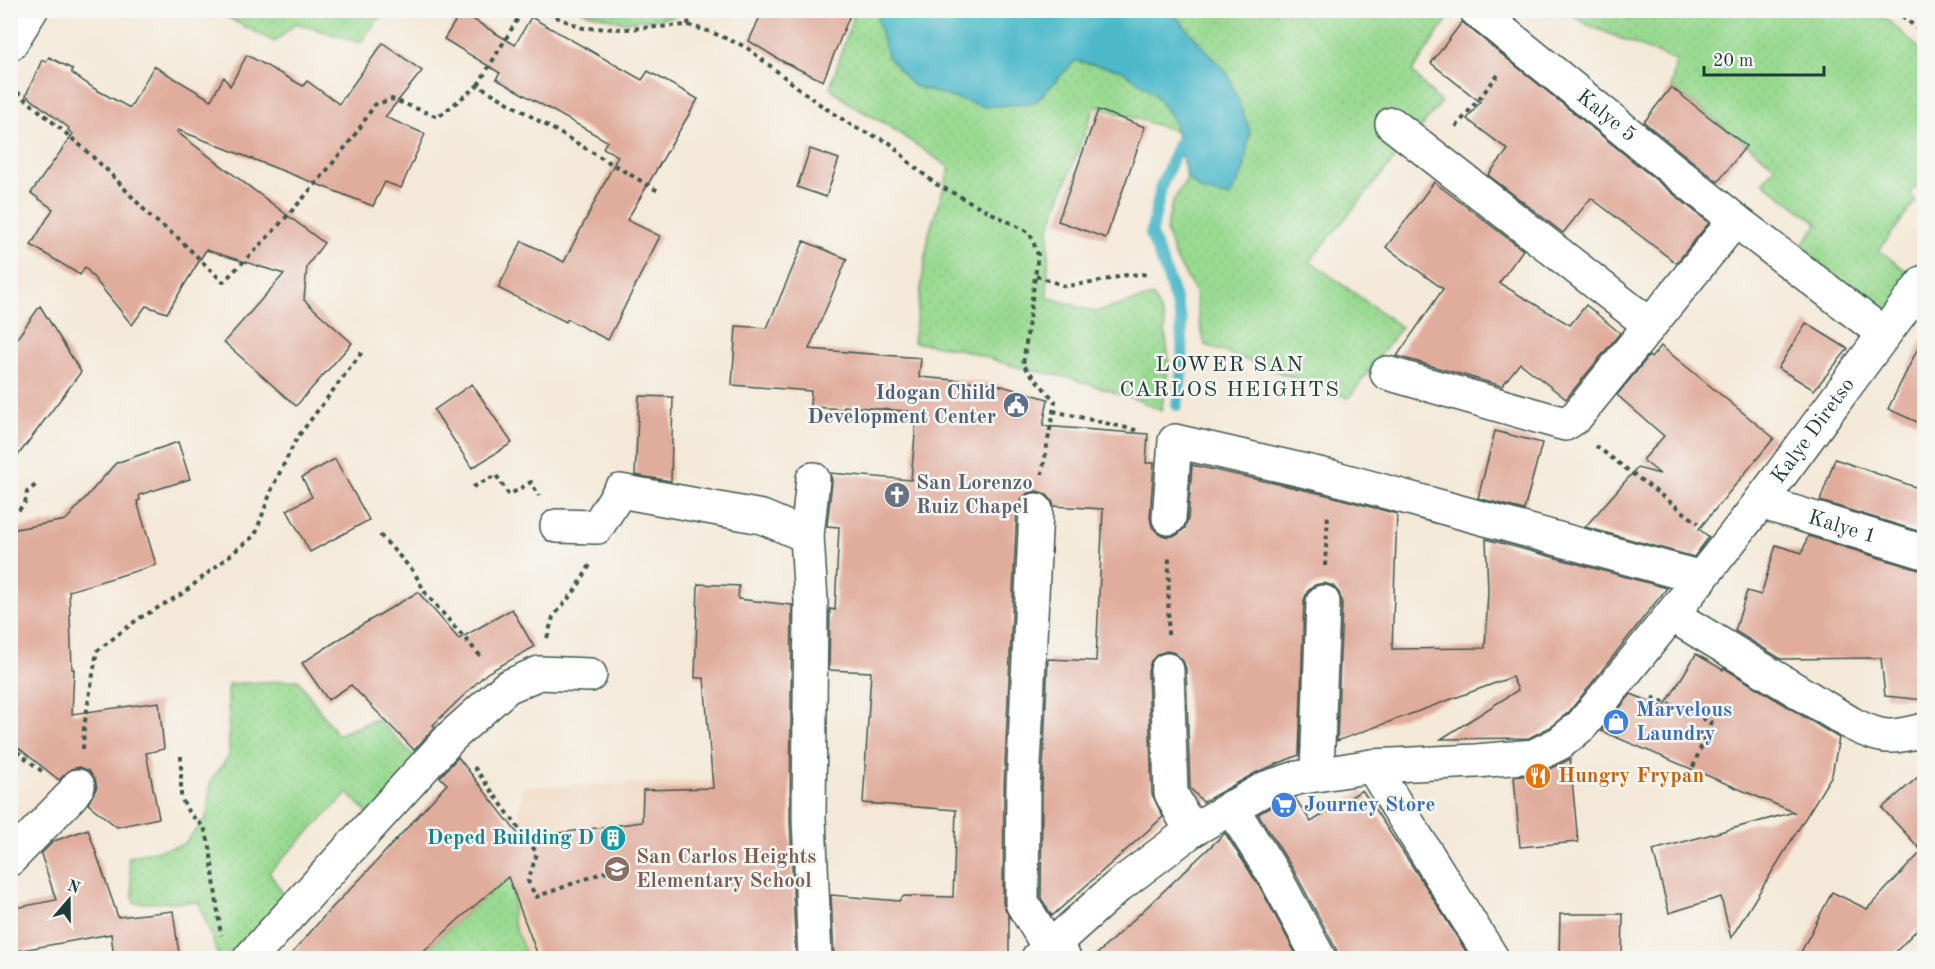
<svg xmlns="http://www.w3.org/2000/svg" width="1935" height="969" font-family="'Old Standard TT',serif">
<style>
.built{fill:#f0d5bc}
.grass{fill:url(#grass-dots);stroke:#5c8c62;stroke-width:1.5}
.water{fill:#4eb9ca;stroke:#367b7f;stroke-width:1.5}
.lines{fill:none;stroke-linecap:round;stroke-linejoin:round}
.stream{stroke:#4eb9ca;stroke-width:12}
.building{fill:#e0ac9b}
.street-casing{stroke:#3f574d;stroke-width:36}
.secondary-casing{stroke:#3f574d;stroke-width:36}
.path{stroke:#3f574d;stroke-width:4;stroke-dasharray:4.5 4.5;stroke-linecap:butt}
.street{stroke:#fff;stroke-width:33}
.secondary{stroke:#fff;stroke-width:33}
.labels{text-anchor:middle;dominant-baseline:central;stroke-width:5;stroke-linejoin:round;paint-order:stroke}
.street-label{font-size:21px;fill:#1f3d34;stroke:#f6f6f2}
.service-label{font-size:21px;font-weight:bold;fill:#4e5e75;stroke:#f6f6f2;text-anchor:end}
.worship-label{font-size:21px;font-weight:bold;fill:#5b616d;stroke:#f6f6f2;text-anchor:start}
.shop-label{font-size:21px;font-weight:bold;fill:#366cbe;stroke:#f6f6f2;text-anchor:start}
.food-label{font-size:21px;font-weight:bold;fill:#c56008;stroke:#f6f6f2;text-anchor:start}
.culture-label{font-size:21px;font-weight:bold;fill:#0d838f;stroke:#f6f6f2;text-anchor:end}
.education-label{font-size:21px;font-weight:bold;fill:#785e54;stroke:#f6f6f2;text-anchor:start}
.neighbourhood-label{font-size:22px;letter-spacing:1.5px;fill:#1f3d34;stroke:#f6f6f2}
</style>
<defs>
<pattern id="grass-dots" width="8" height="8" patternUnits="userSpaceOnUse" patternTransform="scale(1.5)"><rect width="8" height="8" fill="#99da91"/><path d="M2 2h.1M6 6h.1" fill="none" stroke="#83bc7e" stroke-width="1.8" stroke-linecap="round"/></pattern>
</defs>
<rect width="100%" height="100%" fill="#f6f6f2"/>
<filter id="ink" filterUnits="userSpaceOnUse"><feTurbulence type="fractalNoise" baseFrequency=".0167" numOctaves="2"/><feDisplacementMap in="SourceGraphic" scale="12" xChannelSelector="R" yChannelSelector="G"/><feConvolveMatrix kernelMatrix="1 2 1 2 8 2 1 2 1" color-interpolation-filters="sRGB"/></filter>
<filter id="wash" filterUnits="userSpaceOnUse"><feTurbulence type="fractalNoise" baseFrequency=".008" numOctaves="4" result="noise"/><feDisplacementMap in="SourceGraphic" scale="24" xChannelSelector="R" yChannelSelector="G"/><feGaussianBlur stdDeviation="1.35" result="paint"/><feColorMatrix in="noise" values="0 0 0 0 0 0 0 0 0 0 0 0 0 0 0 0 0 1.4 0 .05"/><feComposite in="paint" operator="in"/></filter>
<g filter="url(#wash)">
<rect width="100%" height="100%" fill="#f4e9d8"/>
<!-- built -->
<path class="built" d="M713,781L725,958H527L512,920L522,787Z"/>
<!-- grass -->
<g class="grass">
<path d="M1443,10L1450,15L1412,72L1441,103L1310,261L1401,327L1349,398L1205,345L1199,320L1195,292L1174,255L1166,230L1172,203L1187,178L1176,131L1095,106L1049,228L1047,297L1095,312L1153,296L1164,320L1169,364L1161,411L1138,400L1070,378L1016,367L960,349L913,342L929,233L950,168L884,123L853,106L830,88L855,11Z"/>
<path d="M215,11L384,10V11L360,43L296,23L275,42Z"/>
<path d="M580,11H676L674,17L623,22Z"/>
<path d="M1568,11H1873L1889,21L1923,52L1924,53V178L1910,194L1916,201L1879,250L1913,276L1887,313L1798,250L1818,224L1763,182L1775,166L1671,87L1676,61L1588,25Z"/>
<path d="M298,680L337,735L377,719L420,762L370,816L348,793L269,872L289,903L231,958H219L199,902L134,903L128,857L183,845L207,817L211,780L229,756L228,684Z"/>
<path d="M516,870L512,920L527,958H418L458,920Z"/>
</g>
<!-- water -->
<path class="water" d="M881,10L1171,11L1228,74L1250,131L1244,169L1230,197L1203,191L1187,178L1173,120L1154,93L1121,70L1075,61L1035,103L985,107L913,86L887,56L877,18Z"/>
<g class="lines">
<!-- stream -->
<path class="stream" d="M1177,405L1183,363L1181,319L1168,277L1151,235L1161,187L1179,144"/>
</g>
<g id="blocks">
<!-- building -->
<g class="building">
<path d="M763,10H852L823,81L780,60L749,41Z"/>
<path d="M461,12L515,45L531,17L642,80L648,71L698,99L627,220L660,236L608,340L567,319L566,322L498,288L522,241L564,262L618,156L603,148L607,141L496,79L500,73L444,39Z"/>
<path d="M1462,22L1709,223L1676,263L1591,198L1563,233L1488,175L1508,150L1467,119L1480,102L1431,63Z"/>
<path d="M383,43L422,71L385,117L425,134L401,188L385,182L373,206L178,130L177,132L324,243L307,266L304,300L352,343L296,406L224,342L284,274L206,250L167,313L146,306L132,325L85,267L80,275L31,245L53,209L31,193L73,134L68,130L69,128L26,95L42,60L46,62L49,57L72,69V73L95,89L130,108L154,66L211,100L224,77L230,86L247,55L303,86L307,81L339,104Z"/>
<path d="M1671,87L1746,146L1718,182L1644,122Z"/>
<path d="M1098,110L1145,127L1106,238L1058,221Z"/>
<path d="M810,149L839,159L826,197L797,187Z"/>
<path d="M1434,182L1523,250L1499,283L1570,325L1586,305L1620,333L1566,399L1520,363L1502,386L1397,356L1443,289L1386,247Z"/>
<path d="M804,241L847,259L809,349L921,358L919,377L991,383L1048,399L1043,426L1148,434L1146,463H1154L1150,517L1152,527L1159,534L1168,537L1177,535L1185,528L1188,519L1192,465L1327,495L1397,514L1392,649L1485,648L1488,591L1486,539L1667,588L1569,712L1550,727L1529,738L1441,739L1518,690L1512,677L1337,741L1342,602L1339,593L1333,586L1324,583L1315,585L1307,592L1304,601L1299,755L1257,772L1203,802L1190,788L1186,669L1183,661L1175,653L1167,651L1158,654L1151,661L1148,671L1152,794L1163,817L1052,916L1041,898L1042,788L1048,659L1096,661L1103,509L1054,506L1052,501L1046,494L1037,491L1028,493L1021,499L1017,509L1004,786L1003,903L1009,917V958H834L831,895L899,901L904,896L953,897L956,810L863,803L871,672L829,670L830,609L835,610L839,527L827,526L832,481L830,473L911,480L917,412L844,406V409L810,407L811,391L732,385L736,326L767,328Z"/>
<path d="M40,306L81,372L10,466V348Z"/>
<path d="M1806,323L1848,349L1814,390L1778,368Z"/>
<path d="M1924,336V425L1888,409Z"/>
<path d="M1661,346L1774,438L1699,529L1709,537L1694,557L1585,527L1637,468L1660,474L1643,460L1664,436L1617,395L1649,356L1651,358Z"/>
<path d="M472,384L512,443L472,468L434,410Z"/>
<path d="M639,396L673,397L671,481L635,475Z"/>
<path d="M1495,431L1542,443L1524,510L1478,498Z"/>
<path d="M178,442L190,479L139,495L140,500L137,501L156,565L69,591L72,669H74L72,714L159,702L164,749L146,753L159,818L117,827L88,804L97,787L95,779L89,771L80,767L71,769L59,780L10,741V530L66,520L116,463Z"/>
<path d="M335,459L369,520L310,552L287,510L312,497L302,477Z"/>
<path d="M1835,459L1924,490V533L1820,501Z"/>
<path d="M1808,536L1919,570H1924V700L1885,696L1881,658L1781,659L1735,631L1747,591L1761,595L1776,545L1802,553Z"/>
<path d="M698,584L739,586L738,599L792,605L790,818L796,958H539L508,877L458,920L417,958H288L326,914L363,876L447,784L440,777L458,757L521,838L642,822L643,790L713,788L704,678H695Z"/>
<path d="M418,592L459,639L512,609L534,647L487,673L433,725L435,727L414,750L351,685L328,700L302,663L360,626Z"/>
<path d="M1696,654L1723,670L1724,668L1839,738L1832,775L1731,938L1721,897L1669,913L1653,850L1794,812L1601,731L1631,694L1664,707Z"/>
<path d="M1570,759L1578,842L1520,847L1514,777L1542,773Z"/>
<path d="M1924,772V922L1890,958H1798L1832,892L1867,909L1922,851L1882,808Z"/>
<path d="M1362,790L1426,887L1470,958H1338L1336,949L1294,871L1258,814L1274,805L1295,798L1311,822Z"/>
<path d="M88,829L118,917L173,911L179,954L144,958H114L111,934L17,951L10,909L56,900L41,854L54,841Z"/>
<path d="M1225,833L1261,889L1298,958H1093Z"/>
<path d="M1560,914H1623L1622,958H1559Z"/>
</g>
</g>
</g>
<g filter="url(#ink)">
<use href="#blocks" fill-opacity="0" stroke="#3f574d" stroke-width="1.5"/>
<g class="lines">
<defs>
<g id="street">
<path id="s1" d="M1476,10L1735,220L1884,334"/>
<path d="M1392,124L1650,325"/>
<path d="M1387,373L1565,424L1576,417L1735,220"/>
<path d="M813,479L807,536L811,601L809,818L815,958"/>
<path id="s2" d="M1760,502L1924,552"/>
<path d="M1036,510L1023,787L1022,903L1049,947L1064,958"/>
<path d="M1169,518L1175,441L1332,477L1701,578"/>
<path d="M557,526L597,527L620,491L762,517L807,536"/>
<path d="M1672,615L1852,724C1884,740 1891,738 1924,730"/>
<path d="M1167,670L1171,793L1191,831"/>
<path d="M1372,766L1492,958"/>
<path d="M1317,774L1323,602"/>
<path d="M1231,807L1277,880L1319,958"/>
<path d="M10,859L71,796L78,786"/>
<path d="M250,958L452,736L507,687L539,673L590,675"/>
</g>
<g id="secondary">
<path d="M10,44L31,10"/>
<path id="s3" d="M1038,958L1117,887L1191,831L1266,788L1297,778L1372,766L1476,761L1534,756L1560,743L1582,725C1642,651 1703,577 1761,501C1816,428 1868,354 1924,282"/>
</g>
</defs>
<!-- street casing -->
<use href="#street" class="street-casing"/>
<!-- secondary casing -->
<use href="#secondary" class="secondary-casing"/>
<!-- path -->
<g class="path">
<path d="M539,10L583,28L625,29L688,25L711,32L746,47L815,101L854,127L890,143L912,165L936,184L1030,233L1038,255L1023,365L1055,401L1042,474"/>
<path d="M1895,10L1924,34"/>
<path d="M688,25L690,10"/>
<path d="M478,85L523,10"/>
<path d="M10,86L81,146L108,171L151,217L178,238L223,282C260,246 295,209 328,169C345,148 361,128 374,105L392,99L438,117L478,85L658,191"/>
<path d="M1456,127L1498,75"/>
<path d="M1036,276L1065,286L1091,283L1127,275L1149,274"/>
<path d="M1053,411L1140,431"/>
<path d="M1596,446L1698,523"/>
<path d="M473,487L496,475L509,495L531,482L539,496"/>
<path d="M10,511H18L25,503L27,492L38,483"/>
<path d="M380,535L414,572L426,594L483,659"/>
<path d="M1325,566L1328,514"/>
<path d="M1168,635L1169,555"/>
<path d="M547,638L553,617L577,588L590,565"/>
<path d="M1652,697L1711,722L1691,772"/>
<path d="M10,746L43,772"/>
<path d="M83,749L84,727L97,651L138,619L182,594L255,535L273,486L297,438L362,352"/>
<path d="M181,756V798L189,813L204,827L210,847L220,929L222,935"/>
<path d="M474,767L537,853L528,881L536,897L610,870L613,876"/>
<path d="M10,946L16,944"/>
</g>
<!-- street -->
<use href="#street" class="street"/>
<!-- secondary -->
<use href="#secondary" class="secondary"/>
</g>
</g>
<!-- icons -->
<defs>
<symbol id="civic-disc" viewBox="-11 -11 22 22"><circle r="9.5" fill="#5c6f8a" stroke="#f6f6f2"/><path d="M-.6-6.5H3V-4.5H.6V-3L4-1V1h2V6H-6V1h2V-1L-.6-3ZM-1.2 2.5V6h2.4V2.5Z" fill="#fff"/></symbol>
<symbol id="church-disc" viewBox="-11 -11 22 22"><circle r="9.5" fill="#6b7280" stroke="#f6f6f2"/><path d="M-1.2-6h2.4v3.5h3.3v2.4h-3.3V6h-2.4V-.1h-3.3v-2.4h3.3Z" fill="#fff"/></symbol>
<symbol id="shop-disc" viewBox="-11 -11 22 22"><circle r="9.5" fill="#3f7fe0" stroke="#f6f6f2"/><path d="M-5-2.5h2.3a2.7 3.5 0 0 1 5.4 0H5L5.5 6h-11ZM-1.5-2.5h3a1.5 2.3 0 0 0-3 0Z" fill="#fff"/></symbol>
<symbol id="restaurant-disc" viewBox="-11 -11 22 22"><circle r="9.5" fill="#e8710a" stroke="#f6f6f2"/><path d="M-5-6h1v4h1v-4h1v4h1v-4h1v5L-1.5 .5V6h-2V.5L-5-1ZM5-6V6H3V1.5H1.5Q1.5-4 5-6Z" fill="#fff"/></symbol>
<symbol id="supermarket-disc" viewBox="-11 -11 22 22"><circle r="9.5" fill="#3f7fe0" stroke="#f6f6f2"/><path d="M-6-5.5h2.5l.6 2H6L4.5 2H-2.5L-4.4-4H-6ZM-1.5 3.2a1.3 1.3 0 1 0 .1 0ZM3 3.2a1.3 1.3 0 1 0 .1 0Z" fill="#fff"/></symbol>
<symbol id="building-disc" viewBox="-11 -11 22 22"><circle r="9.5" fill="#0f9aa8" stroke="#f6f6f2"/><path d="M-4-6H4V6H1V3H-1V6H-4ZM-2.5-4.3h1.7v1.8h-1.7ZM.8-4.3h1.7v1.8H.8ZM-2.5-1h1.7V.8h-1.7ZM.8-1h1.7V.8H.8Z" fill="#fff"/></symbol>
<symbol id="school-disc" viewBox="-11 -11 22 22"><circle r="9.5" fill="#8d6e63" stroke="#f6f6f2"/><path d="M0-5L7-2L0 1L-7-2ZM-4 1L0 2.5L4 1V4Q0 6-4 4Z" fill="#fff"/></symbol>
</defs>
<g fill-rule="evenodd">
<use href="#civic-disc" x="1001" y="390" width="30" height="30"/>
<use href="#church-disc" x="882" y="480" width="30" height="30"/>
<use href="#shop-disc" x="1601" y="707" width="30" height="30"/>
<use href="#restaurant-disc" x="1523" y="761" width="30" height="30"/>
<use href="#supermarket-disc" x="1269" y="790" width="30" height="30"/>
<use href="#building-disc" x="598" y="823" width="30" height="30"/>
<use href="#school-disc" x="602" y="854" width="30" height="30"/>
</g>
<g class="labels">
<!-- street labels -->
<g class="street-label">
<text stroke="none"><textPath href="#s1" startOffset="168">Kalye 5</textPath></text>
<text stroke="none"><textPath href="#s3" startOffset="988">Kalye Diretso</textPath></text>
<text stroke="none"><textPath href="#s2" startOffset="86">Kalye 1</textPath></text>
</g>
<!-- service labels -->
<g class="service-label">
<text x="996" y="393">Idogan Child<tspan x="996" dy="24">Development Center</tspan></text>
</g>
<!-- worship labels -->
<g class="worship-label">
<text x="916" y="483">San Lorenzo<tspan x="916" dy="24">Ruiz Chapel</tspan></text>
</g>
<!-- shop labels -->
<g class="shop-label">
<text x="1636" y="710">Marvelous<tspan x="1636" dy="24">Laundry</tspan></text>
<text x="1304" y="805">Journey Store</text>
</g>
<!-- food labels -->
<g class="food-label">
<text x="1558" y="776">Hungry Frypan</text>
</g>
<!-- culture labels -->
<g class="culture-label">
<text x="594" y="838">Deped Building D</text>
</g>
<!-- education labels -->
<g class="education-label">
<text x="636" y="857">San Carlos Heights<tspan x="636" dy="24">Elementary School</tspan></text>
</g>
<!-- neighbourhood labels -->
<g class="neighbourhood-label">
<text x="1230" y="365">LOWER SAN<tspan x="1230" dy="25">CARLOS HEIGHTS</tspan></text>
</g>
</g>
<!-- margin -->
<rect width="1935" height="969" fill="none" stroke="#f6f6f2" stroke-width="36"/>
<!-- north arrow -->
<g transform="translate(69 900) rotate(20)" stroke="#f6f6f2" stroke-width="4.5" paint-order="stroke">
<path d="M0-4.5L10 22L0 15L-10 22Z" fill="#1f3d34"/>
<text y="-9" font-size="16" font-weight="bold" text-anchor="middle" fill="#1f3d34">N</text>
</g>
<!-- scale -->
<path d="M1704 66v9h120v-9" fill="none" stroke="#1f3d34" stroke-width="3"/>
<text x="1713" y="66" font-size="18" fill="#1f3d34" stroke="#f6f6f2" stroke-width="4.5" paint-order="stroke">20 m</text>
</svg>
